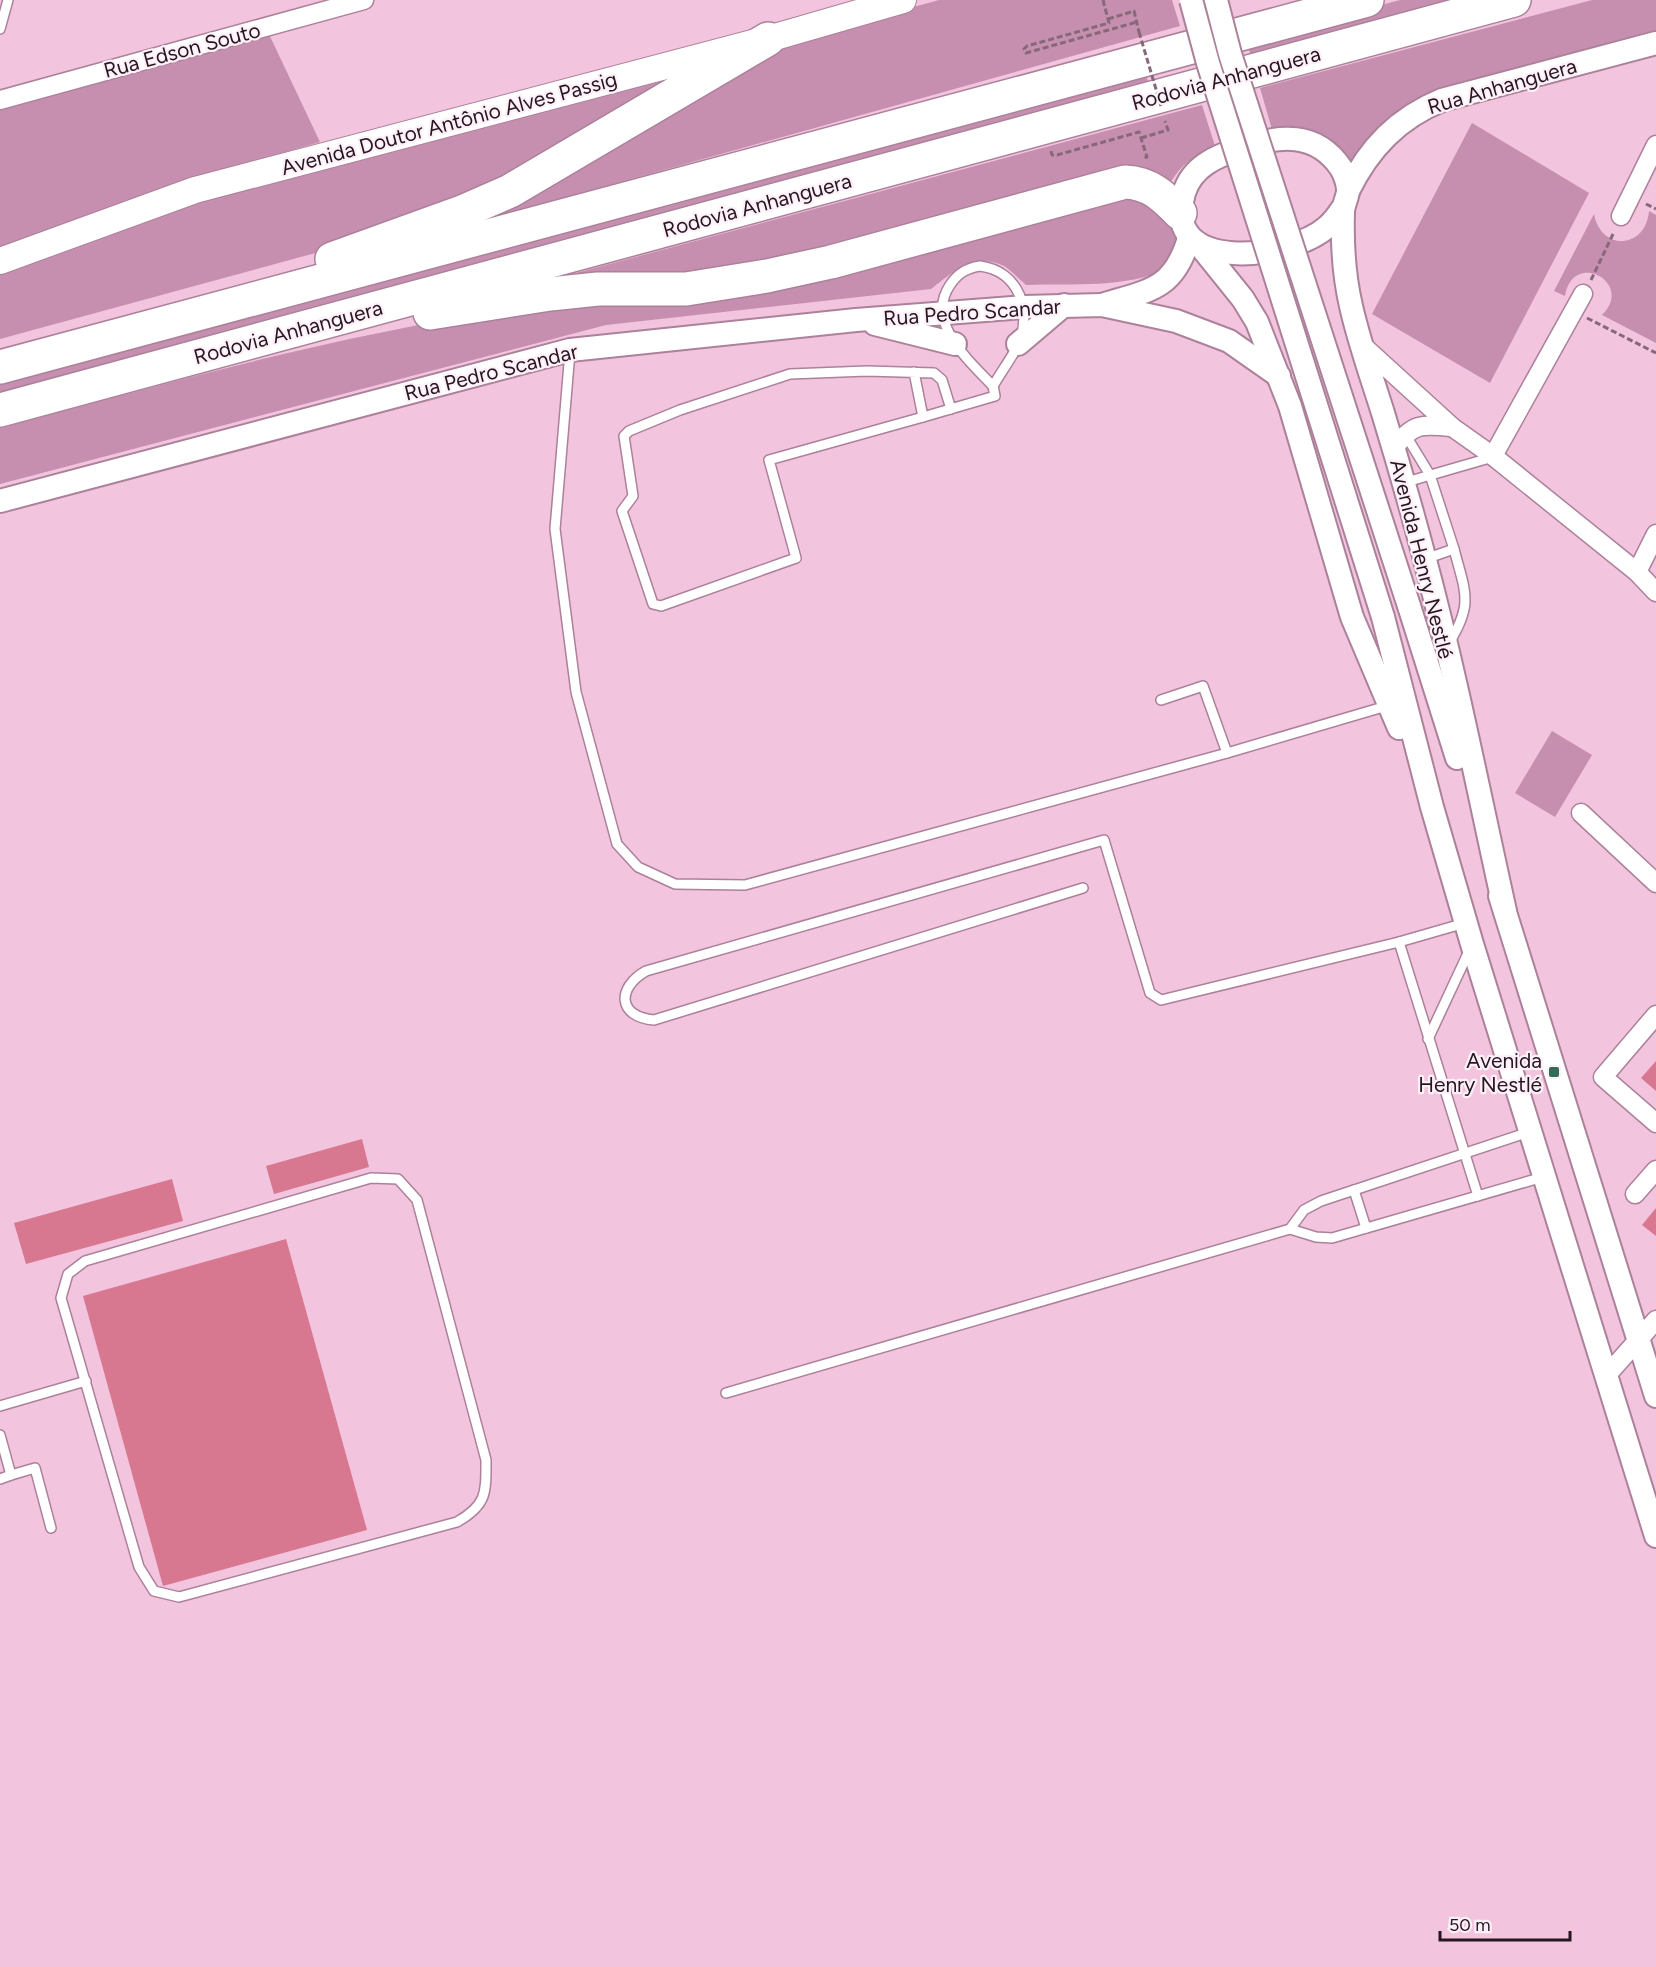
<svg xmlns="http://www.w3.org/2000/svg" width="1656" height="1967" font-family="Figtree,sans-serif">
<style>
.green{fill:#c68faf}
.building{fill:#d77790}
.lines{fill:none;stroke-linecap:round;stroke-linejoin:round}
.service-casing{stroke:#ac819a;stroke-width:12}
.minor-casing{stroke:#ac819a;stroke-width:21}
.tertiary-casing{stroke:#ac819a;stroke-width:26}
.secondary-casing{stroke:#ac819a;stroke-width:28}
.motorway-casing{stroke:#ac819a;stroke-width:36}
.path{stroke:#866879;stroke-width:3;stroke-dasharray:6 3;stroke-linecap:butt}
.service{stroke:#fff;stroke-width:9}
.minor{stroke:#fff;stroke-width:18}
.tertiary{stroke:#fff;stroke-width:22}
.secondary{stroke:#fff;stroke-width:26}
.motorway{stroke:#fff;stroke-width:33}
.tertiary-bridge-casing{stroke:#ac819a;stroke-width:26;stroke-linecap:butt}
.path-bridge{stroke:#866879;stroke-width:3;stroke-dasharray:6 3;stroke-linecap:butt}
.tertiary-bridge{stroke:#fff;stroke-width:22}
.poi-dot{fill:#336c54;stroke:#fef0f8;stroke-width:2}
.labels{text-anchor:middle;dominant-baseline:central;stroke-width:4.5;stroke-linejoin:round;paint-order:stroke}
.street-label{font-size:21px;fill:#261620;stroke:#fef0f8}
.poi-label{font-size:21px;fill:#261620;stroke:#fef0f8;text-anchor:end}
</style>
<rect width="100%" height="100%" fill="#f2c4de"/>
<!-- green -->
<g class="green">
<path d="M939,0H1172L1180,26L492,218L490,215L719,73L815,34Z"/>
<path d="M1400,0H1470L1252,59L1246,41Z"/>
<path d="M1592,0H1656V33L1435,93L1353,166C1333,129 1310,132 1273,133L1260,88Z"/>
<path d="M267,30L320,142L177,183L0,247V105Z"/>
<path d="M695,65L585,142L385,234L0,339V272L112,230L196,203Z"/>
<path d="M1145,72L1149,85L0,398V383Z"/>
<path d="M1202,105L1216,149C1193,155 1183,163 1170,183L734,271L535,284Z"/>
<path d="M1472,123L1589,193L1490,383L1372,314Z"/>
<path d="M1117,194L1158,203L1180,235L1169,268C1126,289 1073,283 1026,285C1019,279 1012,271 1004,266C976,252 951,273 931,289L606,325L0,484V428C170,382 341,334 515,309C614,295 715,294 813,279C917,263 1018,225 1117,194Z"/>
<path d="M1649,211L1656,215V343L1602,315C1635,283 1573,249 1565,296L1554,291L1594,214C1601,252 1646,249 1649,211Z"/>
<path d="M1552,731L1592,755L1555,817L1515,793Z"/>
</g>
<!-- building -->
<g class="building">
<path d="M1656,1061V1091L1641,1078Z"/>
<path d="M362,1139L369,1167L274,1194L266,1166Z"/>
<path d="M172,1179L183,1221L26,1264L14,1223Z"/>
<path d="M1656,1208V1236L1642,1225Z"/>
<path d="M286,1239L367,1530L163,1586L83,1296Z"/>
</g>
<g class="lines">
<defs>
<g id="service">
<path d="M0,29L8,0"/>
<path d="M980,266C1019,271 1033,311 1018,345C1011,359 1001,372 993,386C968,360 925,322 950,285C958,273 967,268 980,266Z"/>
<path d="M570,352L555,529L576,692L617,844L638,867L675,884L745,885L1227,753L1390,705"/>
<path d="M914,372L923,417L769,460L796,558L661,606L653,604L622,511L633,496L624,436L629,431L680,410L790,374L867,371L934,373L942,380L951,409"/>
<path d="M923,417L995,396L993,386"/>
<path d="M1405,434L1430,475L1454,549L1425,559"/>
<path d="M1403,483L1493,457"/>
<path d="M1449,643C1474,603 1465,592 1454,549"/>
<path d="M1161,700L1203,686L1227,753"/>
<path d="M1083,888L654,1020C618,1017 616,988 646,971L1104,840L1150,993L1161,1000L1399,942L1465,923"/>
<path d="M1399,942L1478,1196"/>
<path d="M1428,1039L1470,949"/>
<path d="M371,1178L398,1179L417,1200L486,1460C486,1493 487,1505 457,1522L179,1597L154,1591L139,1567L61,1298L68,1274L85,1261Z"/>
<path d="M1354,1190L1366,1228"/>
<path d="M1290,1229L1304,1210L1321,1201L1529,1132"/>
<path d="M726,1393L1290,1229L1316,1237L1332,1238L1543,1177"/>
<path d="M0,1406L86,1381"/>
<path d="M0,1435L11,1475L0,1479"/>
<path d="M11,1475L35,1468L51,1528"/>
</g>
<g id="minor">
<path d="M0,100L364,0"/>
<path d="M1621,216L1656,145"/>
<path d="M1362,345L1452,427L1493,456L1637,572L1656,592"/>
<path d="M1394,448C1413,423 1421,424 1452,427"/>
<path d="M1493,456L1583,294"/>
<path d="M1637,572L1656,534"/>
<path d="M1581,813L1656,883"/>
<path d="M1656,1015L1603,1077L1656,1123"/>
<path d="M1635,1194L1656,1170"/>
<path d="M1606,1376L1656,1320"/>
</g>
<g id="tertiary">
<path d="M1348,191C1369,148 1398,118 1442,100L1656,43"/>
<path d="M1342,209C1338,215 1333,222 1327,227C1291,259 1160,276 1184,193C1192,166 1217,156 1241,148C1279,135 1316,131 1341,168C1344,173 1348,183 1348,190C1348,197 1343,205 1343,212C1342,244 1344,276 1351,306C1359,342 1372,378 1383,413C1398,462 1412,511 1425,560C1456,676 1479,794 1505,911"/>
<path d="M1202,248L1243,299L1257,322L1290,406L1352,617L1399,728"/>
<path d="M1105,304C1151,290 1174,289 1189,238"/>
<path d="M875,324L955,344"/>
<path d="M1018,344L1064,305"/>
<path d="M0,501L570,350L856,320L1024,307L1102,305L1176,321L1229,341L1279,376"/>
<path d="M1409,606L1457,758"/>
<path d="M1383,617L1432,807L1472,944L1656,1536"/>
<path d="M1500,896L1656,1396"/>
</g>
<path id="secondary" d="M0,261L195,190L768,39L903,0"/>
<g id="motorway">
<path d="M332,259L462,212L510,191L768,39"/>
<path d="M430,313L550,294L598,289H686L767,276L831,262L1125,182C1150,183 1163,196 1180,213"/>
<path d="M0,367L1367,0"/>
<path d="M0,410L1514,0"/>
</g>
</defs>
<!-- service casing -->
<use href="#service" class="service-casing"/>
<!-- minor casing -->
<use href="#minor" class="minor-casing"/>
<!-- tertiary casing -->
<use href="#tertiary" class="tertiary-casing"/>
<!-- secondary casing -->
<use href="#secondary" class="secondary-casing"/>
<!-- motorway casing -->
<use href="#motorway" class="motorway-casing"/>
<!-- path -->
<g class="path">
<path d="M1103,0L1109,23L1027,46L1024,49L1026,53L1137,22"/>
<path d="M1108,19L1134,11L1139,32"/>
<path d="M1141,138L1168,130L1165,121"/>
<path d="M1051,151L1052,155H1057L1139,132L1147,157L1142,158"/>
<path d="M1646,204L1656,209"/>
<path d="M1591,280L1614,232"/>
<path d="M1587,318L1656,353"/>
</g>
<!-- service -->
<use href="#service" class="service"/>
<!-- minor -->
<use href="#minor" class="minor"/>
<!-- tertiary -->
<use href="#tertiary" class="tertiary"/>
<!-- secondary -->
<use href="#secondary" class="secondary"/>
<!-- motorway -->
<use href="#motorway" class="motorway"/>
<defs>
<g id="tertiary-bridge">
<path d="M1191,0L1208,63L1383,617"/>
<path d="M1216,0L1230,54L1409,606"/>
</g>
</defs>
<!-- tertiary-bridge casing -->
<use href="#tertiary-bridge" class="tertiary-bridge-casing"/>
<!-- path-bridge -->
<path class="path-bridge" d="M1139,32L1161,106"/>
<!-- tertiary-bridge -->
<use href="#tertiary-bridge" class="tertiary-bridge"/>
</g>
<!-- markers -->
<rect class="poi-dot" x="1548" y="1066" width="12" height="12" rx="3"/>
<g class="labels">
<!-- street labels -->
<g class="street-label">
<text transform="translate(182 50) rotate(-15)">Rua Edson Souto</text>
<text transform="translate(1226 78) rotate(-15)">Rodovia Anhanguera</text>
<text transform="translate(1502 86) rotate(-16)">Rua Anhanguera</text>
<text transform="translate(449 123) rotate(-15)">Avenida Doutor Antônio Alves Passig</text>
<text transform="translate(757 205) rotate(-15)">Rodovia Anhanguera</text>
<text transform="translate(972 312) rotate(-4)">Rua Pedro Scandar</text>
<text transform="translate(288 332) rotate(-15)">Rodovia Anhanguera</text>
<text transform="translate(491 372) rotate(-14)">Rua Pedro Scandar</text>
<text transform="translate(1422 559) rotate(76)">Avenida Henry Nestlé</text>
</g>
<!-- poi labels -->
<g class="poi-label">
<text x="1542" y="1060">Avenida<tspan x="1542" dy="24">Henry Nestlé</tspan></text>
</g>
</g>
<!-- scale -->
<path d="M1440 1931v9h130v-9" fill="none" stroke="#261620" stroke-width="3"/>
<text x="1449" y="1931" font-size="18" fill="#261620" stroke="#fef0f8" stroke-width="4.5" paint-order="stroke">50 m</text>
</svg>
